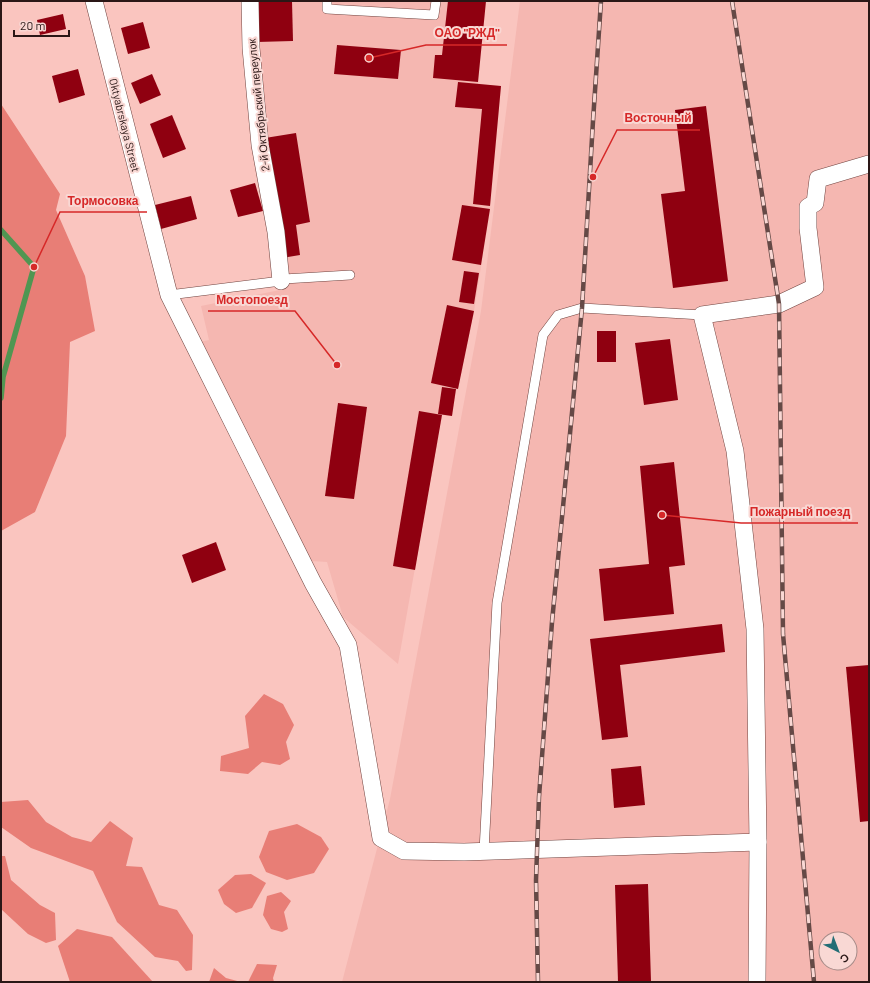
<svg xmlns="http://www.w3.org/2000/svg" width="870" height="983" font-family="Barlow,sans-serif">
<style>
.built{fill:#f5b7b1;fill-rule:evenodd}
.green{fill:#e87e76}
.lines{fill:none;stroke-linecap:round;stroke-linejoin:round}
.stream{stroke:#509652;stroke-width:5.5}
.building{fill:#8f0010}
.service-casing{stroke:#70433f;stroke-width:10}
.minor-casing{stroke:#70433f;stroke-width:18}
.service{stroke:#fff;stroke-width:9}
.minor{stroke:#fff;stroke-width:17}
.rail-casing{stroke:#654946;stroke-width:4.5}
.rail{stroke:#f9d8d4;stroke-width:3;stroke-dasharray:9;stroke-linecap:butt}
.labels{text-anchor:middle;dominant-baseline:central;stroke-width:4;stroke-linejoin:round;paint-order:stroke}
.street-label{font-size:11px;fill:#2a1716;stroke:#f9d8d4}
.leader{fill:none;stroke:#d62828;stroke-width:1.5}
.callout-dot{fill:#d62828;stroke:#f9d8d4;stroke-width:1.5}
.callout-label{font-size:12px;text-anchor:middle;font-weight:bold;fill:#d62828;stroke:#f9d8d4;stroke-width:4;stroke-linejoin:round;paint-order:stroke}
</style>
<rect width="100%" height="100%" fill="#fac5bf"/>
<!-- built -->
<g class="built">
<path d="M256,1H486L478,84L501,86L490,209L474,311L458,389H456L452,416L442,415L398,664L343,617L327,562L311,561L199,342L209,340L201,306L285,289L265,138Z"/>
<path d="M520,1H869V982H342L390,799L481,311ZM826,939H850V963H826Z"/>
</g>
<!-- green -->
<g class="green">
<path d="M1,104L60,194L56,210L85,276L95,331L70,342L66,436L35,512L1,531Z"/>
<path d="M264,694L283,704L294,725L286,742L290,759L280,765L262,762L248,774L220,771L221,756L249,748L245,716Z"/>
<path d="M28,800L46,822L72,837L91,842L110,821L133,838L126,866L142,867L159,905L177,910L193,935L192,970L186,971L178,961L155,957L117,922L93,871L31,848L1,827V802Z"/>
<path d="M297,824L321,837L329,849L314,873L287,880L266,872L259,857L269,831Z"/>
<path d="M1,856H5L11,880L40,905L55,913L56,940L46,943L28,934L1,909Z"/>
<path d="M251,874L266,883L252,908L236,913L224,904L218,890L235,875Z"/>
<path d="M281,892L291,901L284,912L288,929L282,932L271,929L263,915L267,896Z"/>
<path d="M77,929L112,937L153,982H70L58,946Z"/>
<path d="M257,964L277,965L273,978L274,982H248Z"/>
<path d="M214,968L226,978L241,982H209Z"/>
</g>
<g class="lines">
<!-- stream -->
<path class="stream" d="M1,230L34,267L3,377L1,398"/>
</g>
<!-- building -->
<g class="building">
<path d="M256,1H292L293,41L257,42Z"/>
<path d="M448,1H486L478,82L433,78L435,55H442Z"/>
<path d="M63,14L66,29L40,35L37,20Z"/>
<path d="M143,22L150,48L128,54L121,28Z"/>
<path d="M337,45L401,50L398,79L334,74Z"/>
<path d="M78,69L85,95L59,103L52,76Z"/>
<path d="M152,74L161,95L140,104L131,83Z"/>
<path d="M458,82L501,86L490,206L473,204L482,109L455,107Z"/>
<path d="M706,106L728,281L673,288L661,194L685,191L675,110Z"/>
<path d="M172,115L186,149L163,158L150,124Z"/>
<path d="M296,133L310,222L296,225L300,255L282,258L265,138Z"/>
<path d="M255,183L263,211L238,217L230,190Z"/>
<path d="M191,196L197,219L161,229L155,205Z"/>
<path d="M462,205L490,209L481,265L452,260Z"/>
<path d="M464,271L479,273L474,304L459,302Z"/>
<path d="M447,305L474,311L458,389L431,383Z"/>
<rect x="597" y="331" width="19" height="31"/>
<path d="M670,339L678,400L644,405L635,343Z"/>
<path d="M442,387L456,389L452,416L438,414Z"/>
<path d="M338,403L367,407L354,499L325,496Z"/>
<path d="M419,411L442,415L415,570L393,566Z"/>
<path d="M674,462L685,565L669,567L674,614L604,621L599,569L649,564L640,466Z"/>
<path d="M216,542L226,570L192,583L182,555Z"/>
<path d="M722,624L725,652L620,665L628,737L602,740L590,639Z"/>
<path d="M869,665V821L860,822L846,667Z"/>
<path d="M641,766L645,805L614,808L611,769Z"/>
<path d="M648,884L651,982H618L615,885Z"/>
</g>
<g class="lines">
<defs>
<g id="service">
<path d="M327,1V9L434,15L436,1"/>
<path d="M169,295L281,281L284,279L350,275"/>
<path d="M484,851L497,603L543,335L558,315L582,308L702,315"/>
</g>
<g id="minor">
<path d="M94,1L169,295L313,583L348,645L381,838L404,851L464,852L758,842L755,629L735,451L702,315L779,304L815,287L808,228V207L815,203L818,179L869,164"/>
<path d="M250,1L251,48L260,145L276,232L281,281"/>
<path d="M757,982L758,842"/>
</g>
</defs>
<!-- service casing -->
<use href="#service" class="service-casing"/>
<!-- minor casing -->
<use href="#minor" class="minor-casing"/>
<!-- service -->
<use href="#service" class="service"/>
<!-- minor -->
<use href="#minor" class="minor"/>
<defs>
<g id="rail">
<path d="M732,1L779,304L783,634L814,982"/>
<path d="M538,982L536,880L539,797L552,622L582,308L593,121L601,1"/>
</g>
</defs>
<!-- rail casing -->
<use href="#rail" class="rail-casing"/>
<!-- rail -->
<use href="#rail" class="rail"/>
</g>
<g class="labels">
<!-- street labels -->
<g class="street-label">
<text transform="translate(258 105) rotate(-96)">2-й Октябрьский переулок</text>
<text transform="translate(125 125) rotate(76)">Oktyabrskaya Street</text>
</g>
</g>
<!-- callouts -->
<path class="leader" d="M369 58L426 45H507M593 177L617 130H700M34 267L60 212H147M337 365L295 311H208M662 515L741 523H858"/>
<g class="callout-dot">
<circle cx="369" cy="58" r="4"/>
<circle cx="593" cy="177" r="4"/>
<circle cx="34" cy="267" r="4"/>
<circle cx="337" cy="365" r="4"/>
<circle cx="662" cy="515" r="4"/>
</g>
<g class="callout-label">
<text x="467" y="37">ОАО "РЖД"</text>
<text x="658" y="122">Восточный</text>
<text x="103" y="205">Тормосовка</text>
<text x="252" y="304">Мостопоезд</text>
<text x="800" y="516">Пожарный поезд</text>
</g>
<!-- border -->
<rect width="870" height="983" fill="none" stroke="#2a1716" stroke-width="4"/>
<!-- north arrow -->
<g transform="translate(838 951) rotate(138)"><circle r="19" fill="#f9d8d4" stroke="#a68b88"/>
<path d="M0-3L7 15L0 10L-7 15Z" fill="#226d75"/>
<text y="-6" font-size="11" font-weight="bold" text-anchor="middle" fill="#2a1716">С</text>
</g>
<!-- scale -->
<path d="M14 30v6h55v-6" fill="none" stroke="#2a1716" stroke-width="2"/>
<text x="20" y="30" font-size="12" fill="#2a1716" stroke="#f9d8d4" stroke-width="3" paint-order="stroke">20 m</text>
</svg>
